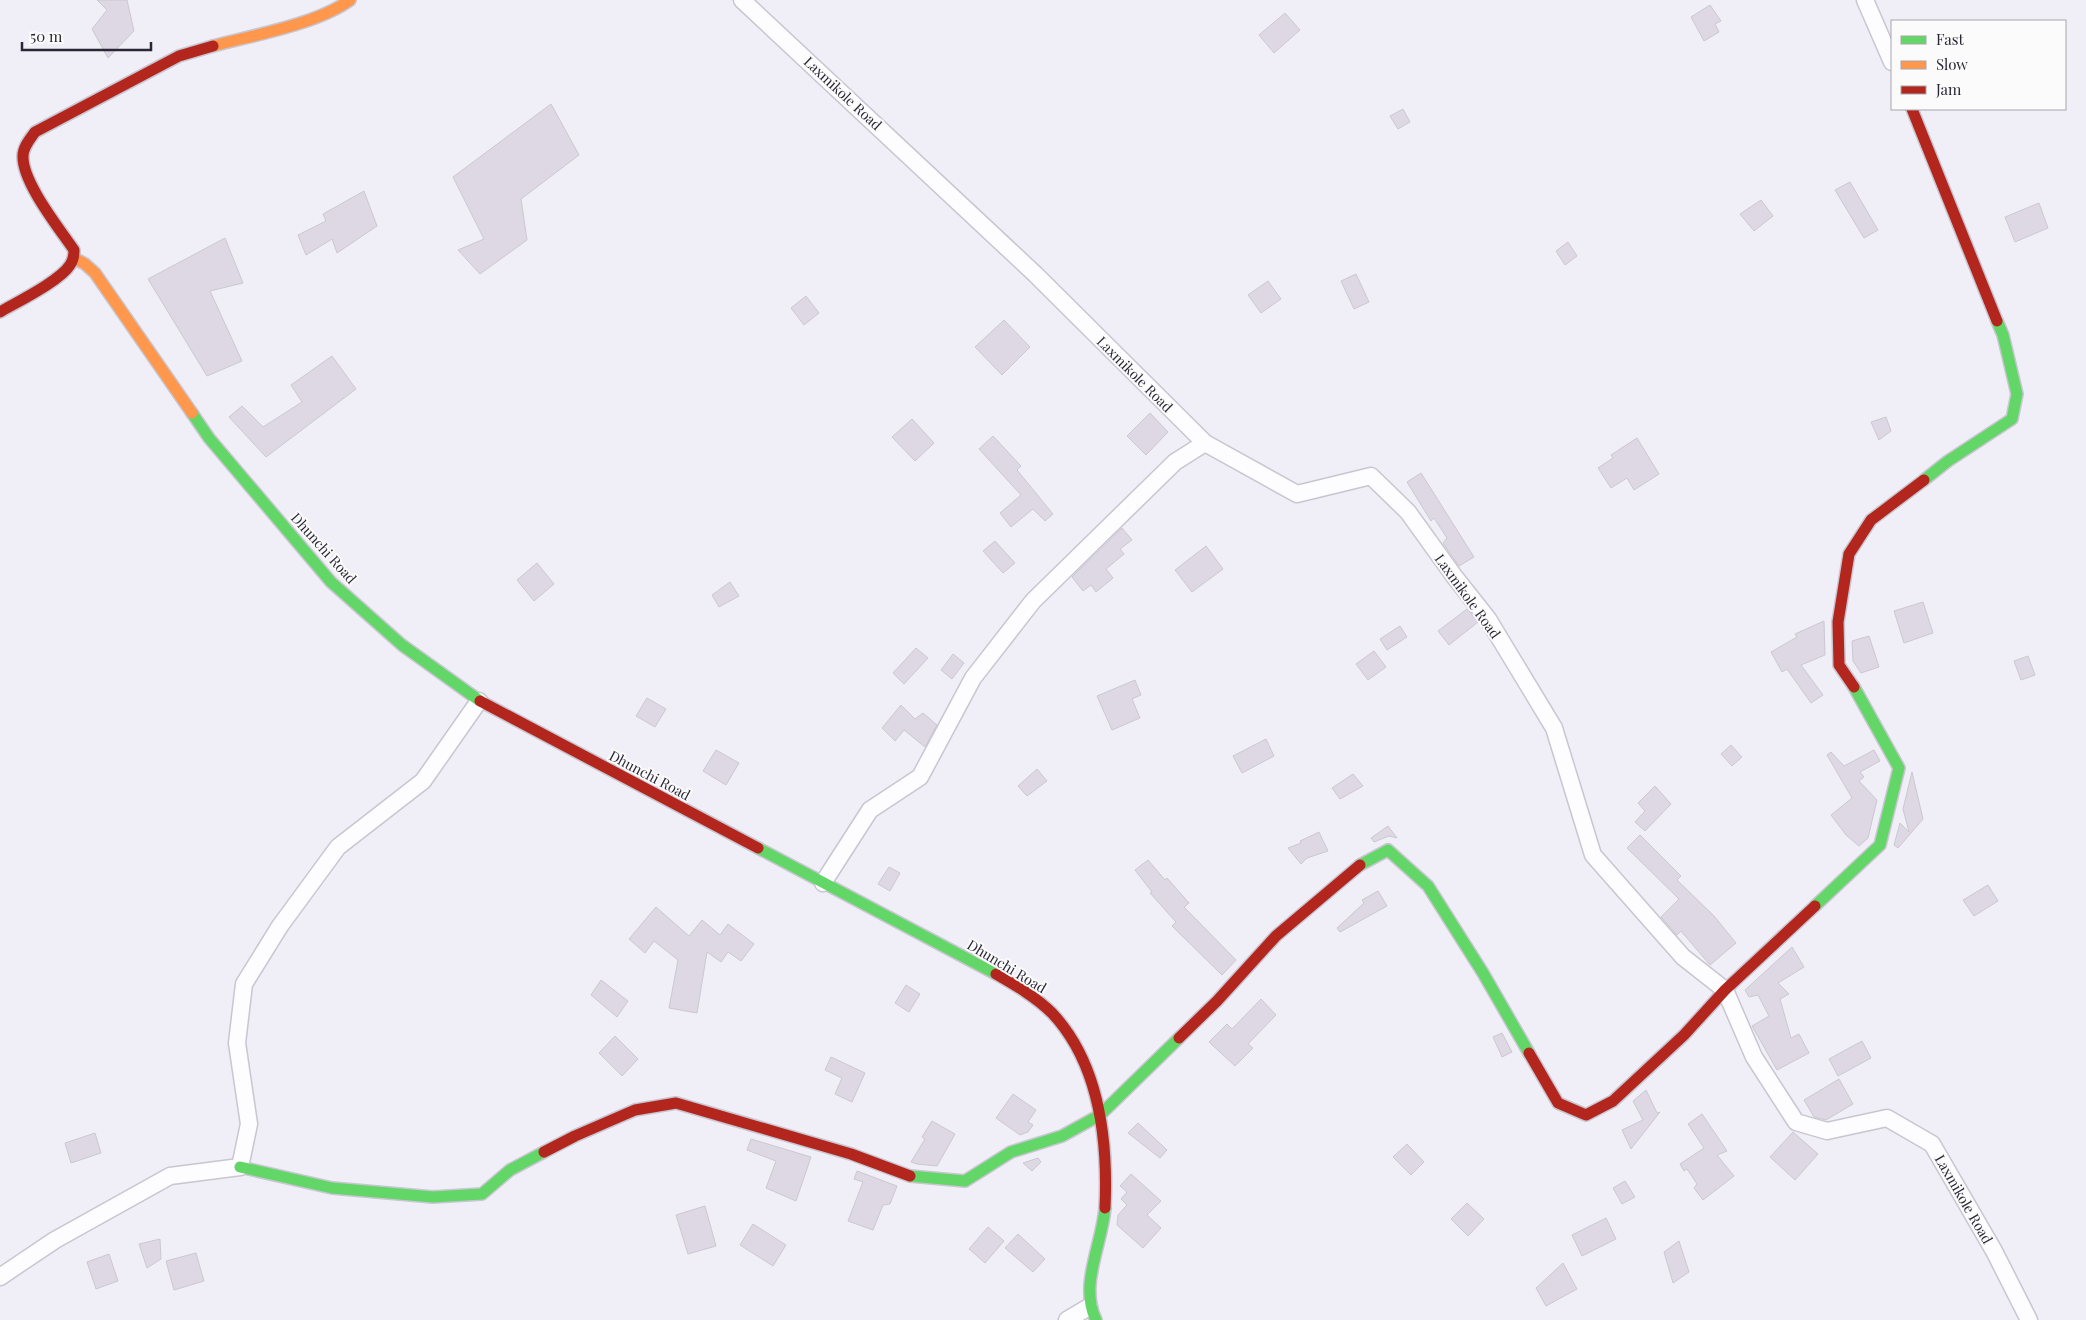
<svg xmlns="http://www.w3.org/2000/svg" width="2086" height="1320" font-family="'Playfair Display',serif">
<style>
.building{fill:#ded7e4;stroke:#ccc8d1}
.lines{fill:none;stroke-linecap:round;stroke-linejoin:round}
.street-casing{stroke:#c8c6d1;stroke-width:19}
.fast-casing{stroke:#c8c6d1;stroke-width:14}
.slow-casing{stroke:#c8c6d1;stroke-width:14}
.jam-casing{stroke:#c8c6d1;stroke-width:14}
.street{stroke:#fdfcfe;stroke-width:16}
.fast{stroke:#63d668;stroke-width:11}
.slow{stroke:#ff974d;stroke-width:11}
.jam{stroke:#b3261e;stroke-width:11}
.labels{text-anchor:middle;dominant-baseline:central;stroke-width:4;stroke-linejoin:round;paint-order:stroke}
.street-label{font-size:14px;fill:#292735;stroke:#fbfbfb}
</style>
<rect width="100%" height="100%" fill="#f0eef6"/>
<!-- building -->
<g class="building">
<path d="M97,0H127L134,31L108,58L92,29L107,10Z"/>
<path d="M1710,5L1721,21L1715,24L1719,32L1704,41L1691,17Z"/>
<path d="M1285,13L1300,30L1274,53L1259,35Z"/>
<path d="M551,104L579,155L521,199L527,240L480,274L458,250L484,239L453,177Z"/>
<path d="M1403,109L1410,122L1398,129L1390,116Z"/>
<path d="M1850,182L1878,230L1864,238L1835,190Z"/>
<path d="M364,191L377,226L337,253L332,239L306,255L298,235L326,221L323,214Z"/>
<path d="M1761,200L1773,216L1754,231L1740,214Z"/>
<path d="M2039,203L2048,228L2015,242L2005,217Z"/>
<path d="M225,238L243,283L210,291L242,361L207,376L148,279Z"/>
<path d="M1568,242L1577,256L1565,265L1556,251Z"/>
<path d="M1356,274L1369,302L1354,309L1341,281Z"/>
<path d="M1268,281L1281,299L1261,313L1248,295Z"/>
<path d="M806,296L819,313L804,325L791,308Z"/>
<path d="M1004,320L1030,347L1002,375L975,347Z"/>
<path d="M332,356L356,389L266,457L229,417L242,406L263,427L302,402L291,385Z"/>
<path d="M1150,413L1168,432L1146,455L1127,436Z"/>
<path d="M1886,417L1891,431L1879,440L1871,422Z"/>
<path d="M912,419L934,443L915,461L892,437Z"/>
<path d="M993,436L1021,466L1017,470L1053,514L1045,521L1033,509L1011,527L1000,513L1021,495L979,449Z"/>
<path d="M1637,438L1659,474L1634,490L1627,478L1611,488L1598,468L1613,458L1611,455Z"/>
<path d="M1421,473L1474,557L1459,566L1443,543L1447,538L1434,518L1431,521L1407,482Z"/>
<path d="M1122,528L1132,540L1120,549L1124,554L1106,569L1113,578L1096,592L1091,585L1083,591L1072,577Z"/>
<path d="M995,541L1015,563L1003,573L983,551Z"/>
<path d="M1206,546L1223,569L1192,592L1175,570Z"/>
<path d="M537,563L554,584L534,601L517,580Z"/>
<path d="M730,582L739,596L719,607L712,595Z"/>
<path d="M1923,602L1933,633L1904,643L1894,611Z"/>
<path d="M1467,609L1478,622L1449,645L1438,631Z"/>
<path d="M1824,621L1825,655L1801,665L1823,695L1811,703L1787,669L1782,672L1771,652L1797,637L1795,634Z"/>
<path d="M1400,626L1407,637L1387,650L1380,639Z"/>
<path d="M1869,636L1879,667L1861,673L1853,661L1852,641Z"/>
<path d="M916,648L928,658L904,684L893,673Z"/>
<path d="M1374,651L1386,667L1368,680L1356,664Z"/>
<path d="M953,654L964,663L952,679L941,670Z"/>
<path d="M2028,656L2035,675L2021,680L2014,661Z"/>
<path d="M1135,680L1141,695L1132,699L1140,718L1112,730L1097,696Z"/>
<path d="M647,698L666,709L655,727L636,716Z"/>
<path d="M901,705L915,719L923,713L937,725L925,747L904,730L895,741L882,728Z"/>
<path d="M1266,739L1274,756L1242,773L1233,756Z"/>
<path d="M1731,745L1742,757L1732,766L1721,754Z"/>
<path d="M716,750L739,763L726,785L703,771Z"/>
<path d="M1874,750L1880,761L1860,772L1864,777L1859,781L1877,800L1868,838L1859,846L1846,835L1831,815L1852,798L1827,755L1831,752L1844,766Z"/>
<path d="M1037,769L1047,781L1027,796L1018,786Z"/>
<path d="M1912,772L1923,819L1898,848L1894,845L1900,823L1909,832L1903,809Z"/>
<path d="M1353,774L1363,786L1340,799L1332,788Z"/>
<path d="M1655,786L1671,804L1645,831L1635,822L1645,811L1638,803Z"/>
<path d="M1388,826L1397,838L1389,836L1374,842L1371,838Z"/>
<path d="M1319,832L1328,851L1307,858L1301,864L1288,848L1301,843L1300,841Z"/>
<path d="M1640,835L1681,876L1677,880L1714,916L1736,943L1710,965L1681,931L1677,935L1661,917L1679,899L1627,848Z"/>
<path d="M1148,860L1165,880L1167,878L1189,903L1184,907L1236,960L1222,975L1172,926L1176,922L1150,893L1152,892L1135,870Z"/>
<path d="M889,867L900,873L890,891L878,884Z"/>
<path d="M1988,885L1998,901L1974,916L1963,900Z"/>
<path d="M1378,891L1387,906L1340,932L1337,928L1364,903L1362,900Z"/>
<path d="M656,907L689,936L702,920L720,935L728,924L754,944L741,961L728,952L721,962L707,952L697,1013L669,1008L678,960L654,941L645,953L629,939Z"/>
<path d="M1792,947L1804,967L1778,983L1789,994L1780,999L1791,1038L1799,1034L1809,1053L1777,1070L1752,1026L1769,1016L1758,995L1749,997L1745,990Z"/>
<path d="M601,980L628,1001L617,1017L591,995Z"/>
<path d="M906,985L920,994L909,1012L895,1003Z"/>
<path d="M1261,999L1276,1015L1248,1044L1253,1048L1235,1066L1209,1042L1227,1024L1232,1029Z"/>
<path d="M1502,1033L1512,1052L1502,1057L1493,1037Z"/>
<path d="M615,1036L638,1059L622,1076L599,1053Z"/>
<path d="M1862,1041L1871,1058L1838,1076L1829,1059Z"/>
<path d="M831,1057L865,1073L852,1102L835,1094L842,1078L825,1070Z"/>
<path d="M1839,1079L1853,1104L1826,1120L1814,1117L1804,1100Z"/>
<path d="M1646,1090L1657,1113L1660,1112L1631,1149L1622,1130L1643,1120L1633,1101Z"/>
<path d="M1013,1094L1036,1110L1028,1122L1033,1125L1028,1132L1020,1135L996,1118Z"/>
<path d="M1702,1114L1727,1151L1717,1155L1734,1176L1703,1200L1694,1188L1697,1184L1687,1169L1684,1171L1680,1164L1704,1148L1688,1124Z"/>
<path d="M932,1121L955,1134L937,1166L917,1164L911,1162L925,1139L922,1137Z"/>
<path d="M1138,1123L1167,1150L1160,1158L1128,1133Z"/>
<path d="M1793,1132L1818,1154L1795,1180L1770,1157Z"/>
<path d="M95,1133L101,1153L71,1163L65,1143Z"/>
<path d="M751,1139L811,1157L796,1201L766,1188L776,1161L747,1150Z"/>
<path d="M1407,1144L1424,1162L1411,1175L1393,1157Z"/>
<path d="M1038,1158L1041,1162L1032,1171L1023,1163Z"/>
<path d="M857,1171L897,1186L890,1204L883,1205L873,1230L848,1221L863,1182L854,1179Z"/>
<path d="M1131,1174L1161,1201L1147,1215L1161,1228L1143,1248L1117,1225L1118,1215L1127,1205L1121,1199L1127,1192L1120,1186Z"/>
<path d="M1625,1181L1635,1197L1622,1204L1613,1188Z"/>
<path d="M1467,1203L1484,1219L1468,1236L1451,1219Z"/>
<path d="M705,1206L716,1246L688,1254L676,1215Z"/>
<path d="M1606,1218L1616,1239L1582,1256L1572,1235Z"/>
<path d="M753,1224L786,1245L773,1266L740,1245Z"/>
<path d="M988,1227L1004,1241L985,1263L969,1249Z"/>
<path d="M1018,1234L1045,1259L1033,1272L1005,1248Z"/>
<path d="M160,1239L161,1259L147,1268L139,1244Z"/>
<path d="M1679,1241L1689,1272L1673,1283L1664,1252Z"/>
<path d="M196,1253L204,1281L174,1290L166,1261Z"/>
<path d="M109,1254L118,1281L96,1289L87,1262Z"/>
<path d="M1563,1263L1577,1289L1546,1306L1536,1288Z"/>
</g>
<g class="lines">
<defs>
<g id="street">
<path d="M742,0L1035,274L1205,443L1297,494L1371,476L1408,512L1454,576L1488,619L1554,728L1593,855L1683,957L1725,990L1754,1057L1796,1122L1827,1131L1887,1118L1932,1144L1994,1251L2029,1320"/>
<path d="M1865,0L1892,62"/>
<path d="M823,883L870,810L920,777L973,678L1033,601L1175,462L1205,443"/>
<path d="M0,1277L55,1240L170,1176L240,1167L249,1124L237,1043L244,984L280,926L338,847L423,781L479,701"/>
<path d="M1067,1320L1089,1307"/>
</g>
<g id="fast">
<path d="M192,413L209,438L331,582L402,645L480,701"/>
<path d="M1924,480L1948,461L2012,419L2017,394L2003,335L1997,321"/>
<path d="M758,848L996,974"/>
<path d="M1360,865L1388,850L1428,886L1483,973L1529,1053"/>
<path d="M1815,906L1880,845L1899,768L1854,687"/>
<path d="M240,1167L332,1188L433,1197L482,1194L510,1170L544,1152"/>
<path d="M910,1176L965,1181L1011,1152L1062,1136L1100,1115L1179,1038"/>
<path d="M1096,1320C1079,1285 1102,1245 1105,1208"/>
</g>
<g id="slow">
<path d="M213,46C254,35 317,24 350,0"/>
<path d="M74,258L85,264L95,273L192,413"/>
</g>
<g id="jam">
<path d="M1912,109L1997,321"/>
<path d="M0,312C17,302 60,281 70,265C73,261 74,256 74,250C59,228 22,182 23,156C23,147 30,139 35,132L179,56L213,46"/>
<path d="M1854,687L1839,665L1838,622L1849,554L1871,520L1924,480"/>
<path d="M480,701L758,848"/>
<path d="M996,974C1015,985 1036,997 1052,1013C1100,1064 1108,1142 1105,1208"/>
<path d="M1179,1038L1217,1001L1276,936L1360,865"/>
<path d="M1529,1053L1558,1103L1586,1115L1613,1101L1684,1035L1725,990L1815,906"/>
<path d="M544,1152L575,1136L635,1110L676,1103L851,1154L910,1176"/>
</g>
</defs>
<!-- street casing -->
<use href="#street" class="street-casing"/>
<!-- fast casing -->
<use href="#fast" class="fast-casing"/>
<!-- slow casing -->
<use href="#slow" class="slow-casing"/>
<!-- jam casing -->
<use href="#jam" class="jam-casing"/>
<!-- street -->
<use href="#street" class="street"/>
<!-- fast -->
<use href="#fast" class="fast"/>
<!-- slow -->
<use href="#slow" class="slow"/>
<!-- jam -->
<use href="#jam" class="jam"/>
</g>
<g class="labels">
<!-- street labels -->
<g class="street-label">
<text transform="translate(843 93) rotate(43)">Laxmikole Road</text>
<text transform="translate(1135 374) rotate(45)">Laxmikole Road</text>
<text transform="translate(324 548) rotate(48)">Dhunchi Road</text>
<text transform="translate(1468 596) rotate(54)">Laxmikole Road</text>
<text transform="translate(650 775) rotate(28)">Dhunchi Road</text>
<text transform="translate(1007 966) rotate(31)">Dhunchi Road</text>
<text transform="translate(1964 1199) rotate(60)">Laxmikole Road</text>
</g>
</g>
<!-- legend -->
<rect x="1891" y="20" width="175" height="90" fill="#fbfbfb" stroke="#a7a6ac"/>
<rect x="1901" y="36" width="25" height="8" fill="#63d668" stroke="#a7a6ac"/>
<text x="1936" y="45" font-size="15" fill="#292735">Fast</text>
<rect x="1901" y="61" width="25" height="8" fill="#ff974d" stroke="#a7a6ac"/>
<text x="1936" y="70" font-size="15" fill="#292735">Slow</text>
<rect x="1901" y="86" width="25" height="8" fill="#b3261e" stroke="#a7a6ac"/>
<text x="1936" y="95" font-size="15" fill="#292735">Jam</text>
<!-- scale -->
<path d="M22 42v8h129v-8" fill="none" stroke="#292735" stroke-width="2.5"/>
<text x="30" y="42" font-size="15" fill="#292735" stroke="#fbfbfb" stroke-width="4" paint-order="stroke">50 m</text>
</svg>
